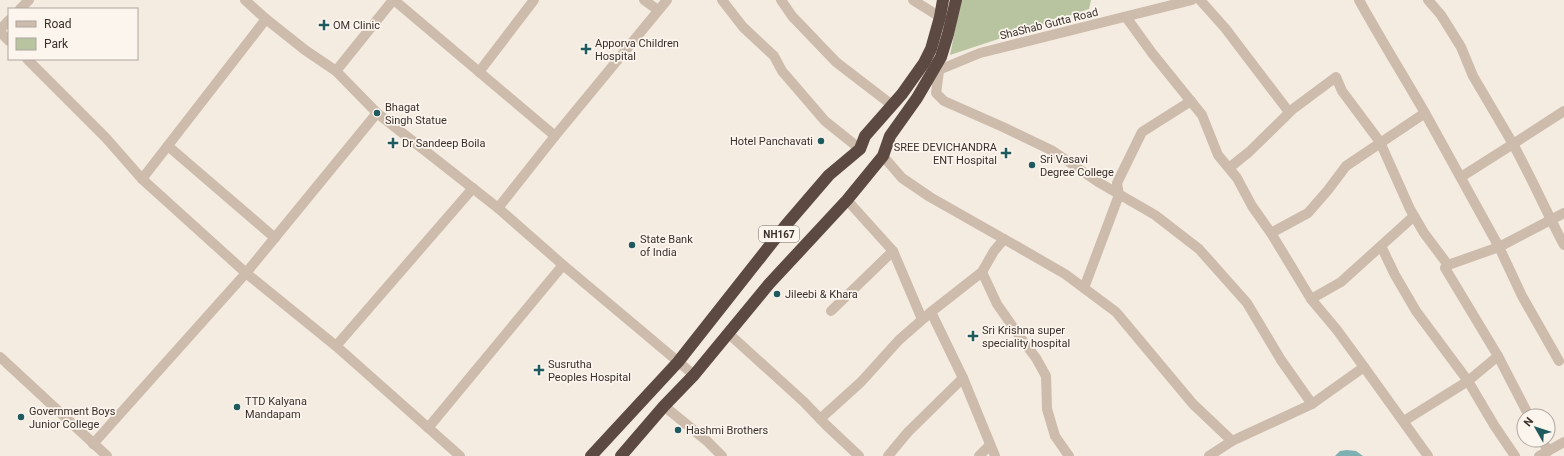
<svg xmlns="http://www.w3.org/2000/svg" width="1564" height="456" font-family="Roboto,sans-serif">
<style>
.green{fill:#b8c4a0}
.water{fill:#7fb0b2}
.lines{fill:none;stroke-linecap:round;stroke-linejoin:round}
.minor{stroke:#cdbbac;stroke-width:10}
.highway{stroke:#5c4a42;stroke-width:12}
.poi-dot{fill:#1f5a5e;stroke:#fbf5ee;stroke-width:1.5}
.labels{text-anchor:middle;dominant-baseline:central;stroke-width:3.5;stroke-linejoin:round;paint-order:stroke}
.shield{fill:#fbf5ee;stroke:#756b66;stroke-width:1}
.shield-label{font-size:10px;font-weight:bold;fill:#3b302b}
.street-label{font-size:11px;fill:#3b302b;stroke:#fbf5ee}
.poi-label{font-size:11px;fill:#3b302b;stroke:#fbf5ee;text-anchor:start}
</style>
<rect width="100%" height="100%" fill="#f4ebe1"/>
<!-- green -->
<path class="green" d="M961,0H1091L1089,9L950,55Z"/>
<!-- water -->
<path class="water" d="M1347,450L1356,451L1363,456H1335L1340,451Z"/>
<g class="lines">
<!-- minor -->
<g class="minor">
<path d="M245,0L266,19L305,50L336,71L377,113L498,208L563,265L694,375"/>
<path d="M394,0L555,136"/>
<path d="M644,0L658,10"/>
<path d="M722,0L743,27L774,56L782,71L825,121L860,149"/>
<path d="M781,0L792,16L836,62L892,105"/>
<path d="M913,0L940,17"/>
<path d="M1200,0L1225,28L1289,112"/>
<path d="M1428,0L1441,15L1461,47L1473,76L1513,144L1564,111"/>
<path d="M20,9L29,0"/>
<path d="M1126,17L1152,53L1202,115L1218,155L1237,178L1252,206L1271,233"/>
<path d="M0,30L9,20"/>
<path d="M0,32L9,41"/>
<path d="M27,59L106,138L142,179L246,273L377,113"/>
<path d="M336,71L393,0"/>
<path d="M939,71L936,93L944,101L1003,127L1053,151L1098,182L1155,215L1199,249L1247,303L1281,360L1312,404L1232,441L1209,456"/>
<path d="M479,72L534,0"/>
<path d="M934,72L980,53L1192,0"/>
<path d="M168,146L275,238"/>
<path d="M883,156L902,178L930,197L1004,239L994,251L982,272L931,312L963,378L995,456"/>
<path d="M1229,168L1249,152L1293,109L1336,77L1342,91L1380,142L1410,209L1424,233L1448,265L1499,247L1425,113"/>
<path d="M1461,177L1513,144C1531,177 1546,211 1564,245"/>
<path d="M142,179L266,19"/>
<path d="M847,200L893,251L922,319"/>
<path d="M498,208L555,136L667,0"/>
<path d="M1004,239L1065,274L1116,312L1193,404L1232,441"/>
<path d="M1381,246L1395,275L1416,311L1468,381L1494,425L1515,456"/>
<path d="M1448,265L1445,268L1498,356L1529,416"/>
<path d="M982,272L997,304L1020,337L1036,358L1046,376L1047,409L1055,436L1069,456"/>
<path d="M1084,288L1119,195L1117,183L1142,132L1191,101"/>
<path d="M1311,299L1341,282L1414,216"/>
<path d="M831,311L893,251"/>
<path d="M728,333L804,402L826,425L859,456"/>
<path d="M336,346L473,188"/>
<path d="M0,357L107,456"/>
<path d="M1559,361L1522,296L1499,247L1564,213"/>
<path d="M1364,367L1428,456"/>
<path d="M1312,404L1364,367L1337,330L1311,299L1271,233L1308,213L1328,190L1346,166L1425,113C1403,75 1380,38 1359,0"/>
<path d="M664,406L707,441L722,456"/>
<path d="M820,419L861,382L899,340L931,312"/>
<path d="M1404,421L1468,381L1498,356"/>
<path d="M428,428L563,265"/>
<path d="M1542,440L1548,451"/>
<path d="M93,444L246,273L336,346L460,456"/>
<path d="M888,456L908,432L963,378"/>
<path d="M979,456L990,445"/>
<path d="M1539,456L1564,442"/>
</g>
<!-- highway -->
<g class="highway">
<path d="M591,456L678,362L786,225L829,175L860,149L865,136L902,94L924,63L931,49L940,17L943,0"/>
<path d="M621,456L664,406L694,375L769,284L847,200L883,156L890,136L917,98L941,57L948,34L956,0"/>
</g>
</g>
<!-- markers -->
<g class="poi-dot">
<path d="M322 19h4v4h4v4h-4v4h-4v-4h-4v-4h4z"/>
<path d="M584 43h4v4h4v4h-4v4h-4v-4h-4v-4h4z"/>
<circle cx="377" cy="113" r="4"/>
<circle cx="821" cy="141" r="4"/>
<path d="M391 137h4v4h4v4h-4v4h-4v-4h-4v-4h4z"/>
<path d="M1004 147h4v4h4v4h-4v4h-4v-4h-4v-4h4z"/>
<circle cx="1032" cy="165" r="4"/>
<circle cx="632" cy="245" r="4"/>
<circle cx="777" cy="294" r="4"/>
<path d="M971 330h4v4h4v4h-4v4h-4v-4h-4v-4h4z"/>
<path d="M537 364h4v4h4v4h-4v4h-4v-4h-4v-4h4z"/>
<circle cx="237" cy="407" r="4"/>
<circle cx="21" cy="417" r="4"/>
<circle cx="678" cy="430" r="4"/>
</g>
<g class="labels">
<!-- shield labels -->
<rect class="shield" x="759" y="226" width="40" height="16" rx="3"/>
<g class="shield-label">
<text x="779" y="234">NH167</text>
</g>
<!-- street labels -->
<g class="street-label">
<text transform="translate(1049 24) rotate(-14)">ShaShab Gutta Road</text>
</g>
<!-- poi labels -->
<g class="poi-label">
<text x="333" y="25">OM Clinic</text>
<text x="595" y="43">Apporva Children<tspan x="595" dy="13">Hospital</tspan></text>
<text x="385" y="107">Bhagat<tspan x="385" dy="13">Singh Statue</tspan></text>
<text x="813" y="141" text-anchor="end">Hotel Panchavati</text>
<text x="402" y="143">Dr Sandeep Boila</text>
<text x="997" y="147" text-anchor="end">SREE DEVICHANDRA<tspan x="997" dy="13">ENT Hospital</tspan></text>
<text x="1040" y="159">Sri Vasavi<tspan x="1040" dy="13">Degree College</tspan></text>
<text x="640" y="239">State Bank<tspan x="640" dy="13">of India</tspan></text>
<text x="785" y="294">Jileebi &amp; Khara</text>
<text x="982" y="330">Sri Krishna super<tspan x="982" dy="13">speciality hospital</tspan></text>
<text x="548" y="364">Susrutha<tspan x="548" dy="13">Peoples Hospital</tspan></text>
<text x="245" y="401">TTD Kalyana<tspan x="245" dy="13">Mandapam</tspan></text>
<text x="29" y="411">Government Boys<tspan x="29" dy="13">Junior College</tspan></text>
<text x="686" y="430">Hashmi Brothers</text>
</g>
</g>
<!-- legend -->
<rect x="8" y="8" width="130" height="52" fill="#fbf5ee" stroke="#aea6a0"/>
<rect x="16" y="21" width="20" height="6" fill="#cdbbac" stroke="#aea6a0"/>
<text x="44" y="28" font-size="12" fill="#3b302b">Road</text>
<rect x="16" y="38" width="20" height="12" fill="#b8c4a0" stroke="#aea6a0"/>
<text x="44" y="48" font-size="12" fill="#3b302b">Park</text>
<!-- north arrow -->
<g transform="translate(1536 428) rotate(309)"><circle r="19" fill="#fbf5ee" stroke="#aea6a0"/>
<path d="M0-3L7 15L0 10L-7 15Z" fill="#1f5a5e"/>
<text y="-6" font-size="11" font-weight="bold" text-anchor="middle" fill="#3b302b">N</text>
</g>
</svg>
